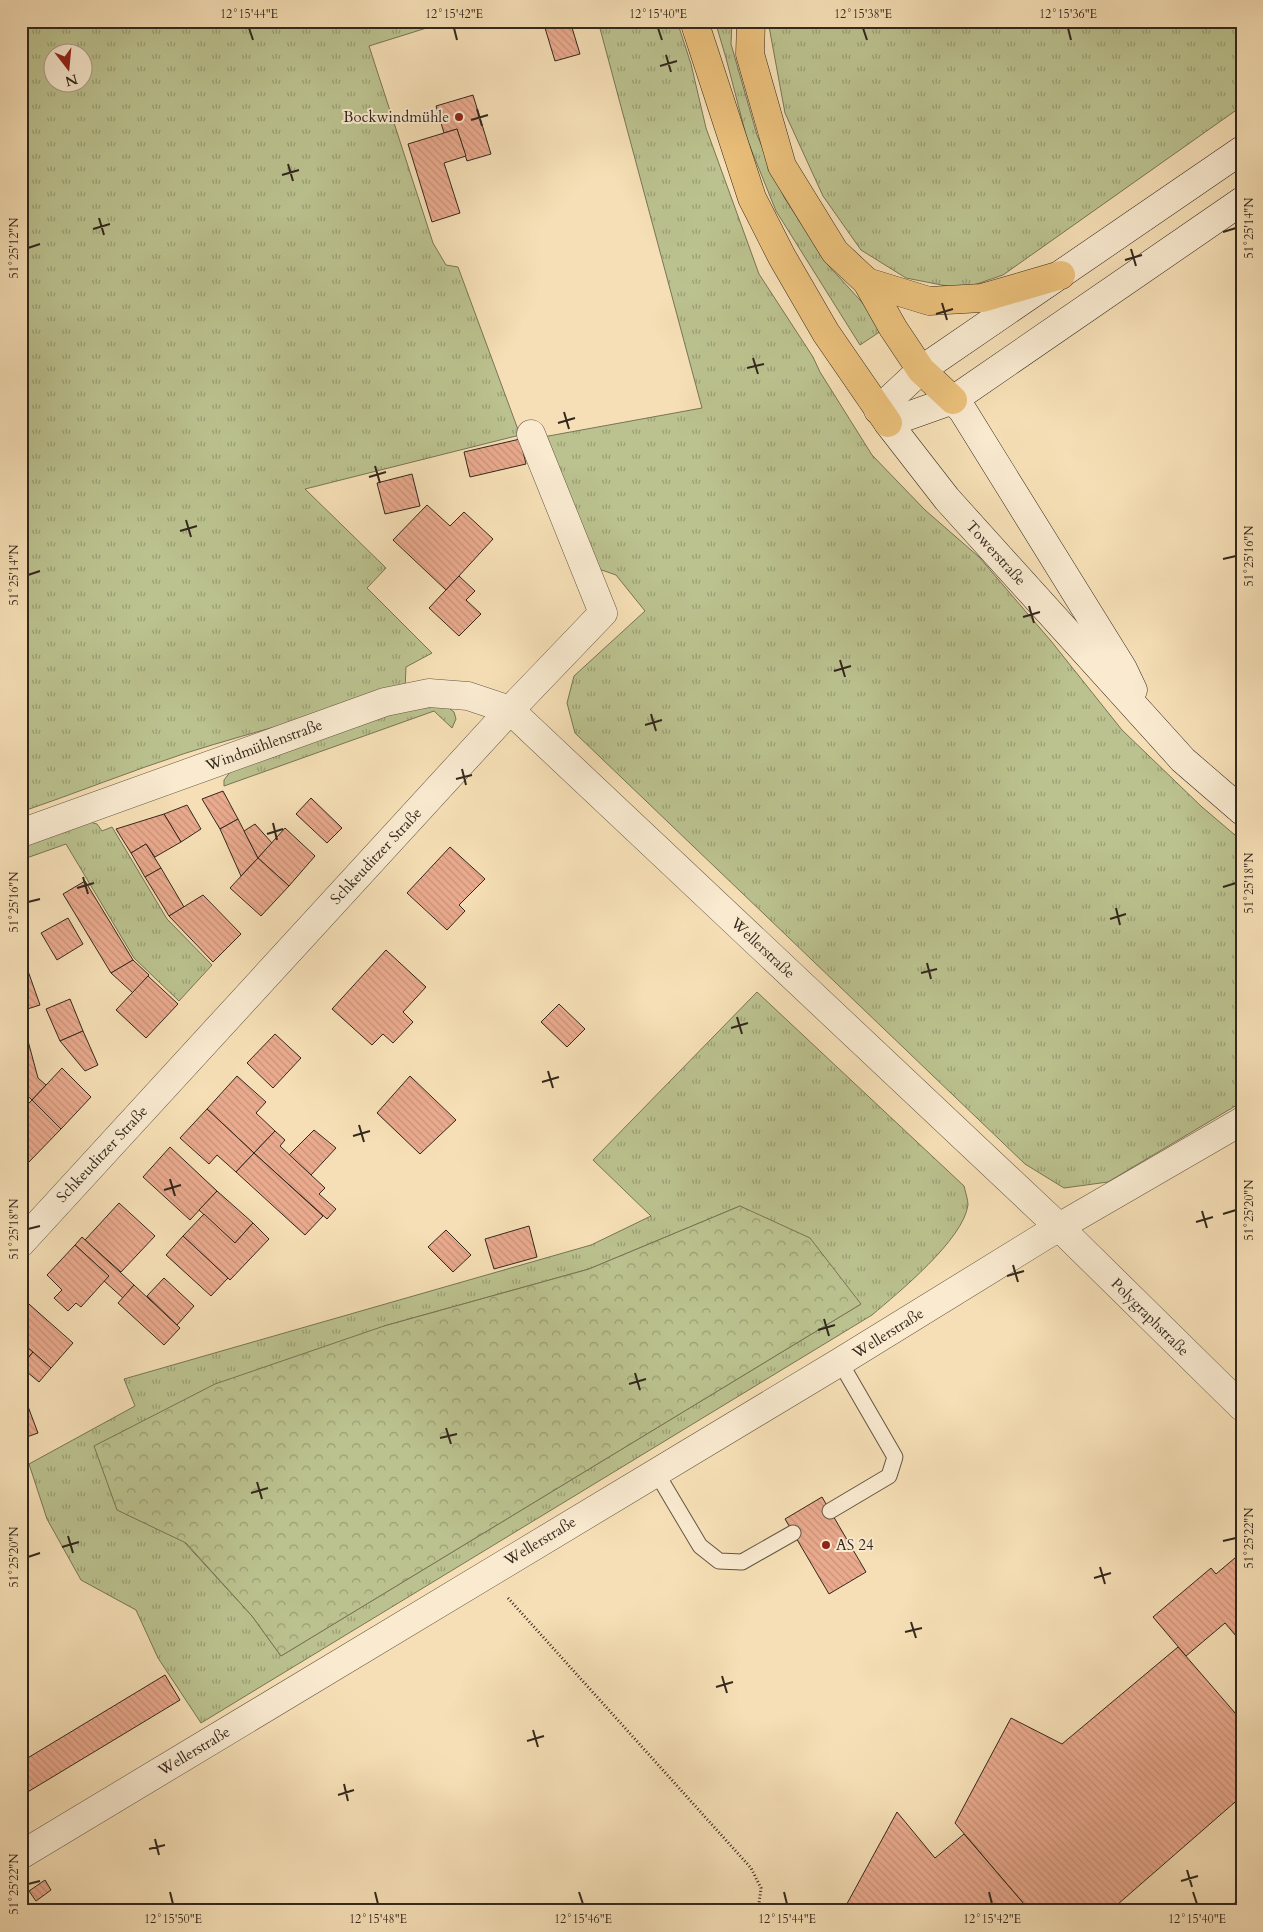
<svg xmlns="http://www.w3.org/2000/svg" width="1263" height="1932" font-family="Cardo,serif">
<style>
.grass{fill:url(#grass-tufts);stroke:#777556;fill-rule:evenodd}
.forest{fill:url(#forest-crowns);stroke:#777556}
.building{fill:url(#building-back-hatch);stroke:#33281d}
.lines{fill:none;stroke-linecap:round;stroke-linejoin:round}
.lane-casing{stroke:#645643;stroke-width:17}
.street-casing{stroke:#645643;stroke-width:29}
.secondary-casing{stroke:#33281d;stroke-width:29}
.highway-casing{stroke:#33281d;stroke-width:29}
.path{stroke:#33281d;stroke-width:3;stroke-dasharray:1 2.5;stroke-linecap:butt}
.lane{stroke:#f9ead0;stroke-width:15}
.street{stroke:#f9ead0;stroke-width:28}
.secondary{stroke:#f9ead0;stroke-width:28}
.highway{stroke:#ebc07b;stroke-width:28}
.ticks{fill:none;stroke:#33281d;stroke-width:2}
.poi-dot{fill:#8f2418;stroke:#f9ead0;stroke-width:2}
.labels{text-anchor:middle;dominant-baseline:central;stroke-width:4;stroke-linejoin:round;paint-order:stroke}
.poi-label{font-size:15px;fill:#33281d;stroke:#f9ead0;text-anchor:end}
.street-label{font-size:15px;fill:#33281d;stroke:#f9ead0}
.neatline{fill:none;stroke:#33281d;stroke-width:2}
.ticks-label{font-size:12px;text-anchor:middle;fill:#33281d}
</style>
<defs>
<pattern id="grass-tufts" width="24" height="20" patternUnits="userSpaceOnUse" patternTransform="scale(1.25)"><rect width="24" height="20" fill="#bbc28f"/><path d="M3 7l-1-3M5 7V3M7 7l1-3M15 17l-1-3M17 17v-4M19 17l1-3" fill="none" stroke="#999e74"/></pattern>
<pattern id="forest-crowns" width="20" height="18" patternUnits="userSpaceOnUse" patternTransform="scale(1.25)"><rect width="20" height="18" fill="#bbc28f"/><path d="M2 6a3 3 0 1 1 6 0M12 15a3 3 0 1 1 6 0" fill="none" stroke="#999e74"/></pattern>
<pattern id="building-back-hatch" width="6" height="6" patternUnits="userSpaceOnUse" patternTransform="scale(1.25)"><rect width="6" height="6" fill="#eaaa8e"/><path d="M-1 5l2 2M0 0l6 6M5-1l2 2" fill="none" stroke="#c9927a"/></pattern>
</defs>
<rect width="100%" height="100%" fill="#f6dfb6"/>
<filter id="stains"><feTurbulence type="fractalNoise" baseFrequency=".004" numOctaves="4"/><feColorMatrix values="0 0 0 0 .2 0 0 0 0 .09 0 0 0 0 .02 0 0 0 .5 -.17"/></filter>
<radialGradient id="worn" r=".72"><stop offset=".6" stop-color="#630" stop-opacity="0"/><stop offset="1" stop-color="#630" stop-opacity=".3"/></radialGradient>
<!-- grass -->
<g class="grass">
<path d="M21,21H449L369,46L433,243L446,265L458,267L520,435L305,489L386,568L367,588L432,653L406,667L405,690C332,712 259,730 186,753C131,771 76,793 21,812ZM52,52H82V82H52Z"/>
<path d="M598,21H677L691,64L706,128L759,274L813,357L820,372L872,455L925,510L979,557L1051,641L1122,730L1202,807L1242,841V1102L1108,1182L1064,1188L1025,1164L575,733L567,703L574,676L645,611L616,575L596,568L543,437L702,408Z"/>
<path d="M715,21H732L731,44L757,135L784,197L828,265L870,311L881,331L860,345L776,211L747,139L726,58Z"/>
<path d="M768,21H1242V106L1003,275L962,289L906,278L861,250L823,196L785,113Z"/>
<path d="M444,704L454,712L456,719L452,728L434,711L224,786V780L231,771L399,708Z"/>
<path d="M90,822L97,824L102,831L112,827L167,919L212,965L179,1001L134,958L66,844L21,860V844Z"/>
<path d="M757,992L964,1186C965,1191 968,1199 968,1205C963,1240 899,1292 872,1315L201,1723L158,1658L136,1610L81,1580L47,1519L29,1464L135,1406L124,1379L591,1245L651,1216L593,1160ZM740,1206L861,1304L281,1656L252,1616L185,1543L384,1326L589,1269Z"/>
<path d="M1242,1897V1911H1224Z"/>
</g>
<!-- forest -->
<path class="forest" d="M740,1206L810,1238L861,1304L281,1656L252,1616L186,1543L117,1510L94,1446L215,1384L384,1326L589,1269Z"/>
<!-- building -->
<g class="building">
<path d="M566,21H570L580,54L555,61L545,28Z"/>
<path d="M473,95L491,154L467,161L457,129L444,133L436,106Z"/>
<path d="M457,129L466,156L444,163L460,213L432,222L408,144Z"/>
<path d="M520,439L526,464L470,477L464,452Z"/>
<path d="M412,474L420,506L385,514L377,483Z"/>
<path d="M427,505L450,526L464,512L493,539L446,590L393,540Z"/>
<path d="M459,576L475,591L466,600L481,614L459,636L429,608Z"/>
<path d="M223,791L238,819L220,829L202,799Z"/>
<path d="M311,798L342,828L327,843L296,814Z"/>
<path d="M187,805L201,829L181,842L164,814Z"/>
<path d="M164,814L181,842L155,857L146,844L131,853L116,829Z"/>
<path d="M238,819L258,858L241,876L220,829Z"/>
<path d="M255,824L272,843L258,858L244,831Z"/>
<path d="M285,828L315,856L289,886L258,858Z"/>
<path d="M146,844L161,868L145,877L131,853Z"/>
<path d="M450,847L485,879L459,905L465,911L447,930L407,893Z"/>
<path d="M258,858L289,886L261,916L230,888Z"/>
<path d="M161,868L184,907L169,916L145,877Z"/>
<path d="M85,881L133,960L111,973L63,894Z"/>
<path d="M203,895L241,934L213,962L169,916Z"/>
<path d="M68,918L83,944L57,960L41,933Z"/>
<path d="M386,950L426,987L403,1012L413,1022L393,1043L383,1034L372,1045L332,1009Z"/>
<path d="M133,960L149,975L133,993L111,973Z"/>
<path d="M28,971L40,1005L21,1011V973Z"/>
<path d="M148,976L178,1004L146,1038L116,1010Z"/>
<path d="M70,999L83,1031L60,1041L46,1009Z"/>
<path d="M559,1004L585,1029L567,1047L541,1022Z"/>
<path d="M21,1015L38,1078L46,1085L32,1100L21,1090Z"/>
<path d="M83,1031L98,1065L85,1071L60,1041Z"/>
<path d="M275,1034L301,1058L273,1088L247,1063Z"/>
<path d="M62,1068L91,1097L61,1129L32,1100Z"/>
<path d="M237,1076L266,1102L256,1113L275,1131L254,1153L207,1109Z"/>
<path d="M410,1076L456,1120L420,1154L377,1113Z"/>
<path d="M32,1100L61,1129L28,1163L21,1157V1111Z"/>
<path d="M207,1109L254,1153L236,1172L217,1155L209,1164L180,1138Z"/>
<path d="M314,1130L336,1148L311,1175L289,1155Z"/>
<path d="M275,1131L285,1140L280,1146L325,1188L319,1194L336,1209L327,1219L254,1153Z"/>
<path d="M170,1147L217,1191L190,1220L143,1177Z"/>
<path d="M254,1153L323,1216L305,1235L236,1172Z"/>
<path d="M217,1191L253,1223L235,1243L199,1210Z"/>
<path d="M119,1203L155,1236L121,1272L85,1240Z"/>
<path d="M204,1214L235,1243L253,1223L269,1239L230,1280L183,1236Z"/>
<path d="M529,1226L537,1257L494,1269L485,1239Z"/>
<path d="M446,1230L471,1255L453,1272L428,1247Z"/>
<path d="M183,1236L228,1278L211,1296L166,1255Z"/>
<path d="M82,1237L134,1285L123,1298L104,1281L109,1276L75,1245Z"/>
<path d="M75,1245L109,1276L81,1307L76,1303L68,1311L54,1298L62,1290L47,1275Z"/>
<path d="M164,1278L194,1306L177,1325L147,1296Z"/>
<path d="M134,1285L180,1328L164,1345L118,1303Z"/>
<path d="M21,1297L73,1343L51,1368L21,1342Z"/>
<path d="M21,1342L33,1352L21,1366Z"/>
<path d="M33,1352L51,1368L39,1382L21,1367Z"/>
<path d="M24,1396L38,1433L21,1439V1397Z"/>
<path d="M822,1497L866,1572L829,1594L785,1519Z"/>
<path d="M1242,1552V1643L1225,1623L1186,1656L1153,1617L1211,1568L1216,1574Z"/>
<path d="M1178,1647L1242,1721V1796L1110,1911H1030L955,1823L1011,1718L1062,1744Z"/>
<path d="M165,1675L180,1700L21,1796V1762Z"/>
<path d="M897,1812L935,1858L964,1834L1030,1911H843Z"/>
<path d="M45,1880L51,1890L36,1901L29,1891Z"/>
</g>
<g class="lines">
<defs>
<g id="lane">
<path d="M656,1472L700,1546L719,1561L742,1562L793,1533"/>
<path d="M830,1511L889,1476L895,1457L840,1362"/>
</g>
<g id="street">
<path d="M21,833L385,702L429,693L468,696L510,710L1059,1227L1242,1407"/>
<path d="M21,1243L510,710L603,613L531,434"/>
<path d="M21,1855L840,1362L1059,1227L1242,1121"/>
</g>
<g id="secondary">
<path d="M1242,201L953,400L888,423L947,499L1183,760L1242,811"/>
<path d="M953,400L963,411L1123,669L1133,690"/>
<path d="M878,410L921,370L1242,150"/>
</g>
<g id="highway">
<path d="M694,21L752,198L782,257L826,333L888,423"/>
<path d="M751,21L750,54L782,166L835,252L867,282L893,328L921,370L953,400"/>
<path d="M867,282L929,301L982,298L1061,275"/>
</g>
</defs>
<!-- lane casing -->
<use href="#lane" class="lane-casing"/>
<!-- street casing -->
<use href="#street" class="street-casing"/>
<!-- secondary casing -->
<use href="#secondary" class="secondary-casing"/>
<!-- highway casing -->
<use href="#highway" class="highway-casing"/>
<!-- path -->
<path class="path" d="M508,1598L751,1868L761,1888L758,1911"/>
<!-- lane -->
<use href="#lane" class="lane"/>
<!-- street -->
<use href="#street" class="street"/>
<!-- secondary -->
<use href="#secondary" class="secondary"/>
<!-- highway -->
<use href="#highway" class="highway"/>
</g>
<!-- ticks -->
<path class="ticks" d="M249,28L253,40M454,28L457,40M658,28L662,40M863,28L867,40M1068,28L1071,40M666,55L671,72M660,66L677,61M477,109L482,126M471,120L488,115M288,164L293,181M282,175L299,170M99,218L104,235M93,229L110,224M1223,232L1236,228M28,248L40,244M1131,249L1136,266M1125,260L1142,255M942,303L947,320M936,314L953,309M753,358L758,374M747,368L764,364M564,412L569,429M558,423L575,418M375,466L380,483M369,477L386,472M186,520L191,537M180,531L197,526M1223,559L1236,556M28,575L40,571M1029,606L1034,623M1023,617L1040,612M840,660L845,677M834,671L851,666M651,714L656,731M645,725L662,720M462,769L466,785M456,779L472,775M273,823L277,840M267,834L283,829M83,877L88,894M1223,887L1236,883M77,888L94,883M28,902L40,899M1116,908L1120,925M1110,919L1126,914M927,963L931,979M921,973L937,969M737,1017L742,1034M731,1028L748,1023M548,1071L553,1088M542,1082L559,1077M359,1125L364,1142M353,1136L370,1131M170,1179L175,1196M164,1190L181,1185M1202,1211L1207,1228M1223,1214L1236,1210M1196,1222L1213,1217M28,1229L40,1226M1013,1265L1018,1282M1007,1276L1024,1271M824,1319L829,1336M818,1330L835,1325M635,1373L640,1390M629,1384L646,1379M446,1428L451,1444M440,1438L457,1434M257,1482L262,1499M251,1493L268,1488M68,1536L73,1553M1223,1541L1236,1538M62,1547L79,1542M28,1557L40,1553M1100,1567L1105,1584M1094,1578L1111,1573M911,1622L916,1638M905,1632L922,1628M722,1676L727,1693M716,1687L733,1682M533,1730L538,1747M527,1741L544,1736M344,1784L348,1801M338,1795L354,1790M155,1839L159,1855M149,1849L165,1845M1187,1870L1192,1887M1181,1881L1198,1876M28,1884L40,1881M170,1892L173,1904M375,1892L378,1904M579,1892L583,1904M784,1892L787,1904M989,1892L992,1904M1193,1892L1197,1904"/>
<!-- markers -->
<g class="poi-dot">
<circle cx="459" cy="117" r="5"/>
<circle cx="826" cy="1545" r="5"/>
</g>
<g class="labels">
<!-- poi labels -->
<g class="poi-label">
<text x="449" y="117">Bockwindmühle</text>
<text x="836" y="1545" text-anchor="start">AS 24</text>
</g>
<!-- street labels -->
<g class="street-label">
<text transform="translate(996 553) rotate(48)">Towerstraße</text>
<text transform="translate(264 745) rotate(-20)">Windmühlenstraße</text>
<text transform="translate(376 856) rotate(-47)">Schkeuditzer Straße</text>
<text transform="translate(763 948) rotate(43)">Wellerstraße</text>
<text transform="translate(102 1154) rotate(-47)">Schkeuditzer Straße</text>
<text transform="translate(1150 1317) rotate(45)">Polygraphstraße</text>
<text transform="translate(888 1333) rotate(-32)">Wellerstraße</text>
<text transform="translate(540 1541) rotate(-31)">Wellerstraße</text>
<text transform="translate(194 1751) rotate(-31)">Wellerstraße</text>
</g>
</g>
<!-- margin -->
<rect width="1263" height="1932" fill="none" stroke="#f6dfb6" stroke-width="55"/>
<!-- north arrow -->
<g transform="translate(68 68) rotate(164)"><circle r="24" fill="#f9ead0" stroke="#aa9c88"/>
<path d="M0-4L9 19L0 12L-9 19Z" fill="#8f2418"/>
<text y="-8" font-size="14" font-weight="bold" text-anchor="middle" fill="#33281d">N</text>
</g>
<rect x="28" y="28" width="1208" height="1876" class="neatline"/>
<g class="ticks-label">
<text x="249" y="18">12°15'44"E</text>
<text x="454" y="18">12°15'42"E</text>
<text x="658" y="18">12°15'40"E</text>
<text x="863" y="18">12°15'38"E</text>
<text x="1068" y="18">12°15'36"E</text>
<text transform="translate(1249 228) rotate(-90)" y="4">51°25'14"N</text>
<text transform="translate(14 248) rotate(-90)" y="4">51°25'12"N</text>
<text transform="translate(1249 556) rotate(-90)" y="4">51°25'16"N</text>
<text transform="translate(14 575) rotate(-90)" y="4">51°25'14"N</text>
<text transform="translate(1249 883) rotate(-90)" y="4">51°25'18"N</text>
<text transform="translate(14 902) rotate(-90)" y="4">51°25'16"N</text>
<text transform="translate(1249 1210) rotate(-90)" y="4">51°25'20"N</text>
<text transform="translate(14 1229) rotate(-90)" y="4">51°25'18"N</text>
<text transform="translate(1249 1538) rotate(-90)" y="4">51°25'22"N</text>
<text transform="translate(14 1557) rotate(-90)" y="4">51°25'20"N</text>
<text transform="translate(14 1884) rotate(-90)" y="4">51°25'22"N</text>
<text x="173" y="1923">12°15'50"E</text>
<text x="378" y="1923">12°15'48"E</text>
<text x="583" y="1923">12°15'46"E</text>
<text x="787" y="1923">12°15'44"E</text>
<text x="992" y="1923">12°15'42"E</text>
<text x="1197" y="1923">12°15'40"E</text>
</g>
<rect width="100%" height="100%" filter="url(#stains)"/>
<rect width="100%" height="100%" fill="url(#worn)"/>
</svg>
